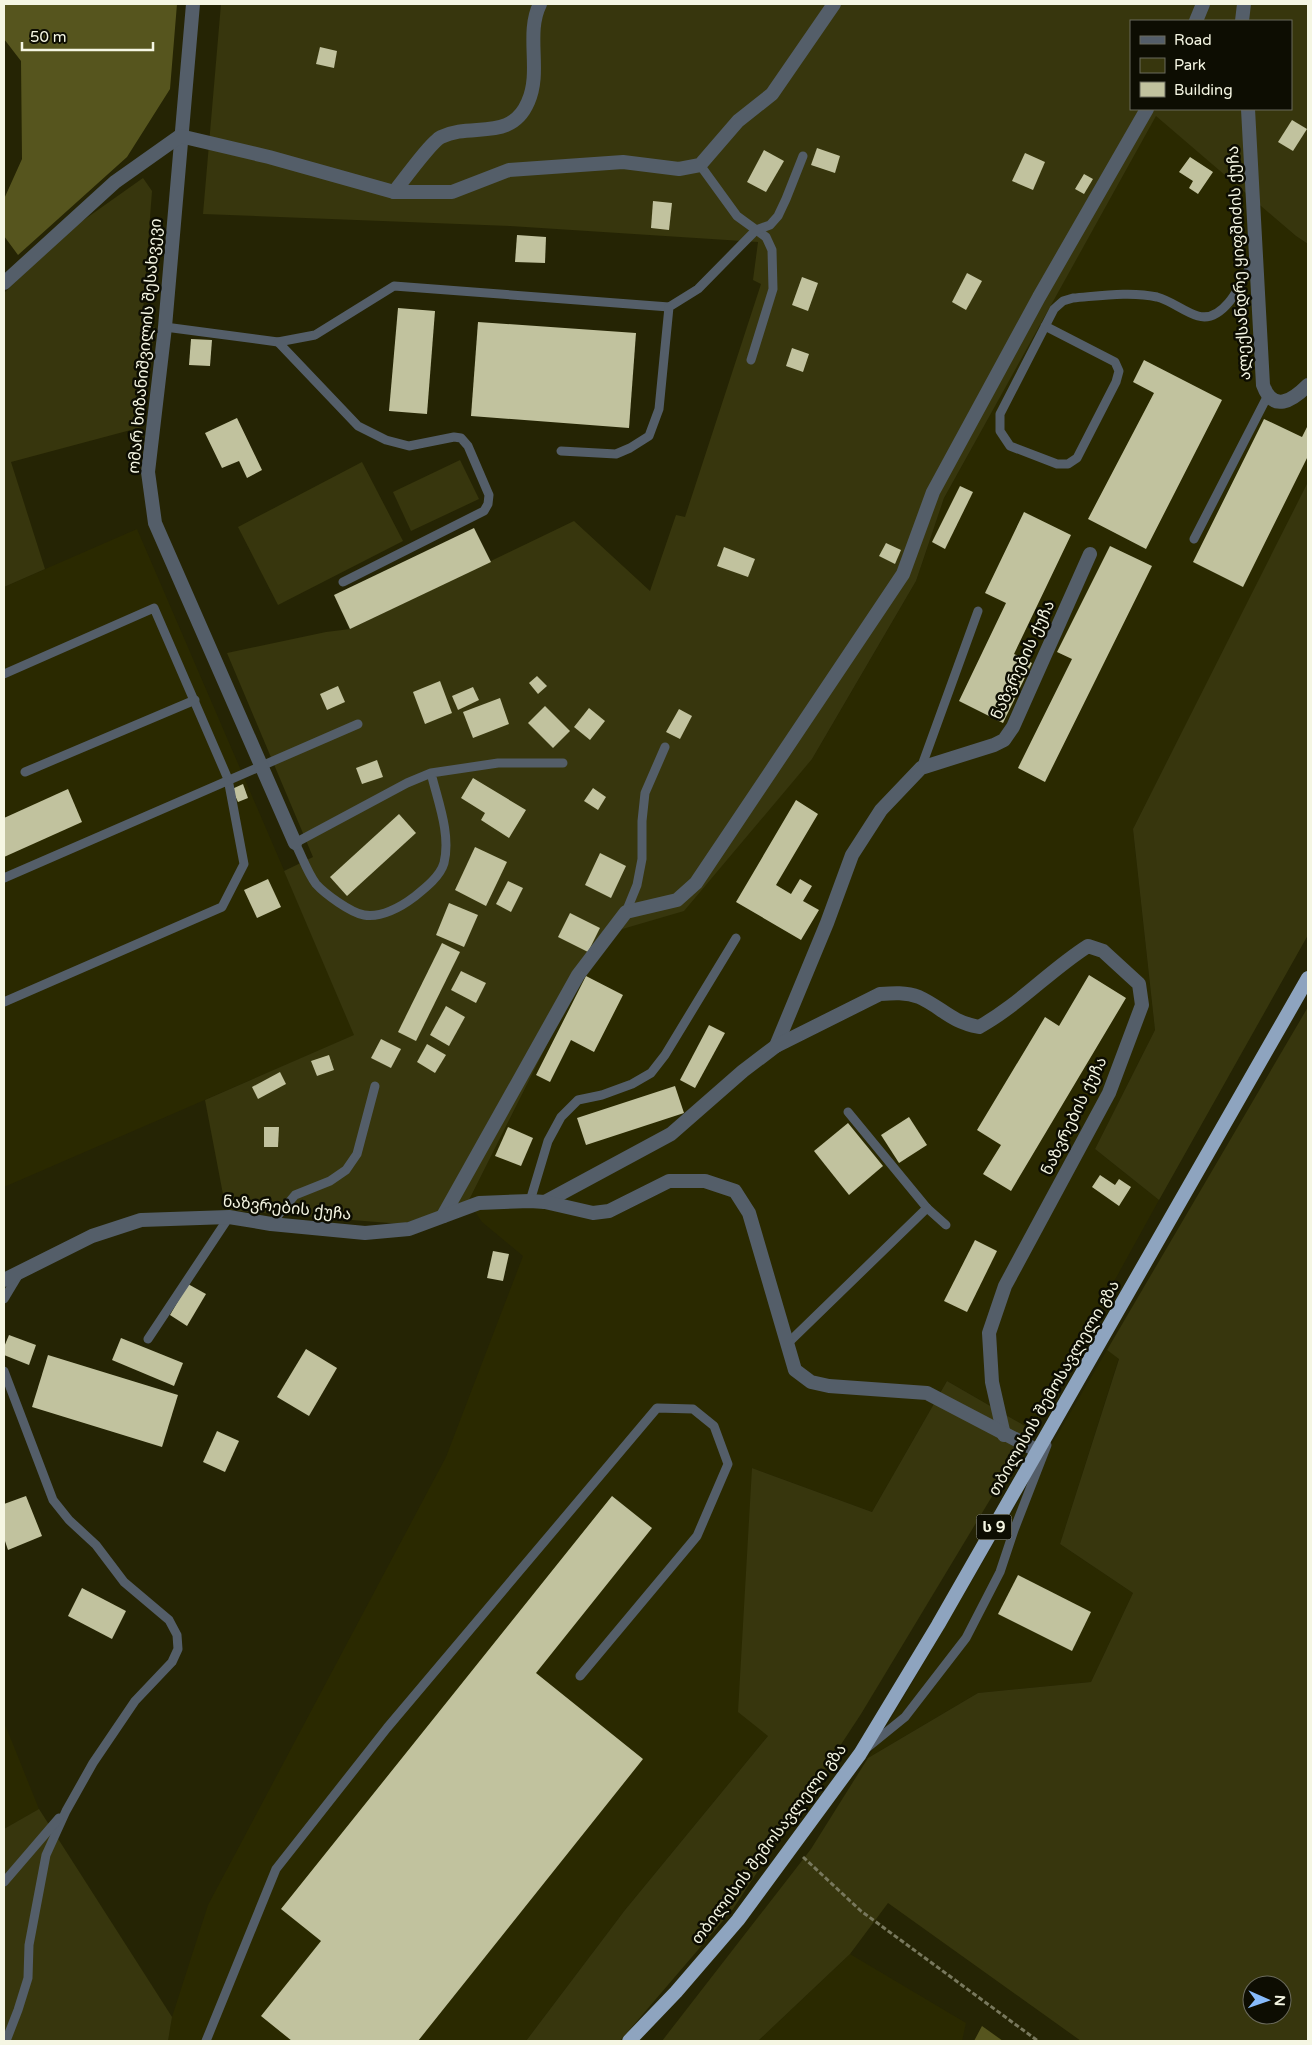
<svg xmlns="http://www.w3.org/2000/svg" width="1312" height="2045" font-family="'Varela Round','Noto Sans Georgian',sans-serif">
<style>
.built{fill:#2a2900}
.green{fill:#37360d;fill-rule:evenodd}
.forest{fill:#56551e}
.building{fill:#c1c29e}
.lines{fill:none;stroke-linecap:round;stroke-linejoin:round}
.path{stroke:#78785d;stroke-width:3;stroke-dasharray:5 2.5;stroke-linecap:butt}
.service{stroke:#545e69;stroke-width:9}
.minor{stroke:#545e69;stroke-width:14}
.trunk{stroke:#8ea4bf;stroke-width:14}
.labels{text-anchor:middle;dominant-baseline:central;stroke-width:5;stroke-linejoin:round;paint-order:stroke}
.shield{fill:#0d0d02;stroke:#afb0a0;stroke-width:1}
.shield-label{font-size:15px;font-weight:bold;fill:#f5f6e3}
.street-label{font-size:16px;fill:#f5f6e3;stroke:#0d0d02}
</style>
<rect width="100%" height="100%" fill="#252404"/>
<!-- built -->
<g class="built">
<path d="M1156,115L1296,236L1308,244V487L1133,829L1155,1030L1095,1149L1159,1200L1032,1430L947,1381L872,1512L752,1468L768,1736L625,1910L526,2041H168L172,2017L208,1905L446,1457L523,1256L482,1222L468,1202L585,969L619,930L812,759L916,581L944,498Z"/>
<path d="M137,529L355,1035L4,1187V587Z"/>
<path d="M1107,1350L1119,1358L1060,1544L1133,1593L1091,1682L978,1693L868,1758Z"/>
<path d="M4,1722L39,1809L4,1829Z"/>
<path d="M850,1954L966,2023L962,2041H758Z"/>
</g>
<!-- green -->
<g class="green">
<path d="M221,4H1308V244L1296,236L1156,116L944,498L916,581L812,759L684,911L619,930L585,969L468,1202L402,1224L226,1210L205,1100L354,1035L284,871L313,857L227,653L326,632L350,629L574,521L650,591L676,515L685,517L761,284L753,280L758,242L510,226L203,214ZM1131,21H1291V109H1131Z"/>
<path d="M143,178L152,191L142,326L155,327L142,427L11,462L45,569L4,587V293L71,229Z"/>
<path d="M460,460L479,499L411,531L393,492Z"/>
<path d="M362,462L403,541L278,605L238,527Z"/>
<path d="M1308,482V935L1159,1200L1095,1149L1155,1030L1133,829Z"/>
<path d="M1308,1007V2041H1081L888,1903L850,1954L758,2041H662L811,1849L868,1758L978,1693L1091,1682L1133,1593L1060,1544L1119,1359L1107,1350ZM1252,1985H1282V2015H1252Z"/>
<path d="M947,1381L1032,1430L861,1714L733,1909L620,2041H526L625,1910L768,1736L738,1712L752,1468L872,1512Z"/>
<path d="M39,1809L172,2017L168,2041H4V1829Z"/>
</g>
<!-- forest -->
<g class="forest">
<path d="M4,4H177L170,89L127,157L18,255L4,236V199L22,159L21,61L4,39Z"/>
<path d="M982,2026L1003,2041H974Z"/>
</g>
<!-- building -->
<g class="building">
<path d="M320,47L337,51L334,68L316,64Z"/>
<path d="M1292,120L1307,129L1293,151L1278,142Z"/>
<path d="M817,148L840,156L835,173L811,165Z"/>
<path d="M764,150L784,161L766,192L747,182Z"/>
<path d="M1025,153L1045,162L1033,190L1012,181Z"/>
<path d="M1190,157L1213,172L1198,194L1189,188L1193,181L1179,172Z"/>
<path d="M1084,174L1093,179L1084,194L1075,189Z"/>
<path d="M653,201L672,203L669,230L651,228Z"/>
<path d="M517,235L546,237L545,263L515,262Z"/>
<path d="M967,273L982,281L966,310L952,302Z"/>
<path d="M802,277L818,283L808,311L792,305Z"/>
<path d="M398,308L435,311L427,414L389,411Z"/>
<path d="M478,322L636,333L629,428L471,416Z"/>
<path d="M191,339L212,340L210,366L189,365Z"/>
<path d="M792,348L809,354L803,372L786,366Z"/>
<path d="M1144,360L1222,400L1146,549L1088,519L1154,393L1133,382Z"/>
<path d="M237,418L262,470L247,478L239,461L222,468L205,433Z"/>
<path d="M1264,419L1302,437L1308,425V456L1243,587L1193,562Z"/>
<path d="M960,486L973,492L945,549L932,542Z"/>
<path d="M1024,512L1071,535L1014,654L1032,663L1003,723L959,701L1006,603L985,593Z"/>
<path d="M474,528L491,562L350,629L334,595Z"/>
<path d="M886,543L901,550L895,564L879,556Z"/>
<path d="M1110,546L1152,566L1045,782L1018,768L1072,659L1057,652Z"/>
<path d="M724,547L755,559L748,577L717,566Z"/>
<path d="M537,676L547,686L538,694L529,683Z"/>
<path d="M440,681L452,713L425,724L413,692Z"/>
<path d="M338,686L345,702L327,710L320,694Z"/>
<path d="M473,687L479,700L458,710L452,696Z"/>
<path d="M500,698L509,724L473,738L463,712Z"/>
<path d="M545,706L570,731L553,748L528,723Z"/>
<path d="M589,708L605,721L590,740L574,727Z"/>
<path d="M679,709L692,716L680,739L666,732Z"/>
<path d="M377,760L383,777L362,784L356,768Z"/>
<path d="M473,778L526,810L509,838L481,820L485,813L461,798Z"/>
<path d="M243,784L248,798L238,802L232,789Z"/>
<path d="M593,788L606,797L598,810L584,801Z"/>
<path d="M68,789L82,822L4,857V818Z"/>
<path d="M796,800L818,814L776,885L791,894L800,879L812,886L803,901L819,910L801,940L736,902Z"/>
<path d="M399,814L416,833L347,896L330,877Z"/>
<path d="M475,847L507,862L486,906L455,890Z"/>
<path d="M600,853L626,866L611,898L585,885Z"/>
<path d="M268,879L281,907L257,918L244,890Z"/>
<path d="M508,881L523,888L511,912L496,904Z"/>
<path d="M449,903L478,915L464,947L436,935Z"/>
<path d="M570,913L600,928L588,952L558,937Z"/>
<path d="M442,943L460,952L416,1041L398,1032Z"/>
<path d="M461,971L486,983L476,1003L451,990Z"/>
<path d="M1089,975L1126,998L1011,1191L983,1174L1001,1145L977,1130L1045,1017L1059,1026Z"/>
<path d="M586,976L623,995L594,1052L571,1040L550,1082L536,1075Z"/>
<path d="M446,1006L465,1017L449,1046L430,1035Z"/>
<path d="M709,1025L725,1033L695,1088L680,1080Z"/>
<path d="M381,1039L401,1049L391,1068L371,1058Z"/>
<path d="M427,1044L446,1055L435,1073L417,1062Z"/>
<path d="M329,1055L334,1070L317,1076L311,1061Z"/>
<path d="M280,1072L286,1084L258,1099L252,1087Z"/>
<path d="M675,1086L684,1113L586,1145L577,1118Z"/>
<path d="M909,1117L927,1145L899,1163L881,1135Z"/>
<path d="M848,1123L883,1166L849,1195L814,1151Z"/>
<path d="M264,1127H279L278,1147H264Z"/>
<path d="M508,1127L533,1138L521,1166L495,1156Z"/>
<path d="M1100,1175L1115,1185L1119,1179L1131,1187L1119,1206L1092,1187Z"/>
<path d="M975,1240L997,1251L967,1312L944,1301Z"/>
<path d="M493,1251L509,1254L503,1281L487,1278Z"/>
<path d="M188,1284L206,1294L187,1326L170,1315Z"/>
<path d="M9,1335L36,1345L29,1365L4,1355V1347Z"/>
<path d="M121,1338L183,1363L174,1386L112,1360Z"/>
<path d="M306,1349L337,1368L309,1416L277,1397Z"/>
<path d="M48,1355L178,1395L162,1447L32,1407Z"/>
<path d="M217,1431L239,1441L225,1472L203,1462Z"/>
<path d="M26,1496L42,1536L8,1550L4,1538V1504Z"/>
<path d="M612,1496L652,1528L536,1673L643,1759L418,2041H292L261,2016L321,1941L281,1909Z"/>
<path d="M1018,1575L1091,1612L1072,1651L998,1614Z"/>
<path d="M82,1588L126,1611L112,1639L68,1616Z"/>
</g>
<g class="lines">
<!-- path -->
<path class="path" d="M803,1857L861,1911L1038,2041"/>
<!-- service -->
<g class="service">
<path d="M700,165L737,216L766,237L772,250L773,289L751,360"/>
<path d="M1045,326L1115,362L1119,371L1116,382L1077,458L1068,464H1057L1010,446L1000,431V414L1054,309L1063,301L1073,298C1099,296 1131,291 1157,297C1172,301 1184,312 1198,316C1226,324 1244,277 1255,257"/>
<path d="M165,327L278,342L315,335L394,286L669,307"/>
<path d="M278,342L358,426L386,440L409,446L454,437L461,438L468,446L489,495L488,504L484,511L343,582"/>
<path d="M561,451L616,454L630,448L649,436L659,409L669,307L698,289L756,230L770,225L778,216L786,199L803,156"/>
<path d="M1194,539L1267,397"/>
<path d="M4,674L154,608L228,779L244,864L222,907L4,1002"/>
<path d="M921,768L978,611"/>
<path d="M25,772L195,700"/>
<path d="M431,773C438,802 451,834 444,863C440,877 424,889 414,897C401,907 381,918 364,915C351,913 325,894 316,884C307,872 302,856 295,843L407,783L431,773L498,763H563"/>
<path d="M4,878L358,724"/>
<path d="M626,912L637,885L642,859V821L645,793L665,747"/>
<path d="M848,1112L927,1208L946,1225"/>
<path d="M530,1201L548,1141L561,1117L578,1100L602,1095L632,1084L651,1073L665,1055L736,938"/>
<path d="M271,1224L295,1195L330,1181L346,1170L357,1154L375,1086"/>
<path d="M4,1299L19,1274"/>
<path d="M148,1339L229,1217"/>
<path d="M787,1344L927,1208"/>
<path d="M4,1371L53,1500L69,1520L96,1545L124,1582L169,1620L177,1635L178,1649L172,1662L135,1701L93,1763L66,1811L46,1855L29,1945L28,1978L18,2010L6,2041"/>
<path d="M868,1747L905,1717L966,1638L1000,1572L1014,1530L1047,1445"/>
<path d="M4,1882L59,1818"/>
<path d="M206,2041L276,1869L387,1728L657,1408L693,1409L714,1426L728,1464L697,1536L580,1676"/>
</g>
<!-- minor -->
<g class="minor">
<path d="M193,4L165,327L148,472L155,523L295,843"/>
<path d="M1196,21L1203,4"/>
<path d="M1242,21L1244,4"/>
<path d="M1248,109L1263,385C1273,413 1292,401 1308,385"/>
<path d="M394,192C403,181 431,142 441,137C472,122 511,142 528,102C542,71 525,34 540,4"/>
<path d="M4,283L115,182L180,136L269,157L394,192H452L509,170L623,162L679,169L700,165L738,121L772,94L834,4"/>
<path d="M776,1046L827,923L852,855L881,810L921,768L994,745L1004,740L1013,727L1090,554"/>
<path d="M545,1202L671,1134L743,1071L776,1046L880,994C893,993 906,992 919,997C943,1008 949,1021 979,1027C1019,1005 1050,970 1088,946L1103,951L1139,984L1142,1005L1109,1093L1005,1286L989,1333L992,1382L1004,1435"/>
<path d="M443,1216L578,975L626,912L677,900L696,883L903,574L933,492L1039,297L1147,109"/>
<path d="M4,1280L92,1236L141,1220L229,1217L271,1224L365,1233L409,1229L479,1203L530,1201L545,1202L593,1213L609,1211L669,1181H705L735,1191L749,1213L795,1370L811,1382L829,1386L927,1393L1038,1451"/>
</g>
<!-- trunk -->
<path class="trunk" d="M629,2041L676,1992L738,1920L860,1754L938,1625L1308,978"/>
</g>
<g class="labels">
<!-- shield labels -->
<rect class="shield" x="976.5" y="1514.5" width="35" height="25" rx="4"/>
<g class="shield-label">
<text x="994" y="1527">ს 9</text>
</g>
<!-- street labels -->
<g class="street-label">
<text transform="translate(1239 263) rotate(-93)">ალექსანდრე ყიფშიძის ქუჩა</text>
<text transform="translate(145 346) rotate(-85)">ომარ ხიზანიშვილის შესახვევი</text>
<text transform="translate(1023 660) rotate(-65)">ნაზვრების ქუჩა</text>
<text transform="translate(1074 1116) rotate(-64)">ნაზვრების ქუჩა</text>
<text transform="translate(287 1208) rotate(6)">ნაზვრების ქუჩა</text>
<text transform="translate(1054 1388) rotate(-60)">თბილისის შემოსავლელი გზა</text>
<text transform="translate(769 1844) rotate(-53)">თბილისის შემოსავლელი გზა</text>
</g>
</g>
<!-- border -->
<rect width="1312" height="2045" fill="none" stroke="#f5f6e3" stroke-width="10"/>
<!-- legend -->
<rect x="1130" y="20" width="162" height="90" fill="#0d0d02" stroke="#6a6a5c"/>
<rect x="1140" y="36" width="25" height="8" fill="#545e69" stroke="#6a6a5c"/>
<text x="1174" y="45" font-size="15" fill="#f5f6e3">Road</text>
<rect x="1140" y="58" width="25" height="15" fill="#37360d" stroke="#6a6a5c"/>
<text x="1174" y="70" font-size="15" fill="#f5f6e3">Park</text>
<rect x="1140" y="82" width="25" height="15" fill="#c1c29e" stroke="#6a6a5c"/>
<text x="1174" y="95" font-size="15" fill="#f5f6e3">Building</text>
<!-- north arrow -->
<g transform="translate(1267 2000) rotate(92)"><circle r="24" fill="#0d0d02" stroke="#6a6a5c"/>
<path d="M0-4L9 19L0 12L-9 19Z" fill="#87bbfb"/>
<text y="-8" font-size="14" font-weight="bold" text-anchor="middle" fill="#f5f6e3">N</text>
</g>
<!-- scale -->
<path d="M22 42v8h131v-8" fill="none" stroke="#f5f6e3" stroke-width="2.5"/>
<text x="30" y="42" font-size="15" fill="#f5f6e3" stroke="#0d0d02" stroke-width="4" paint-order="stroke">50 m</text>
</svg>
